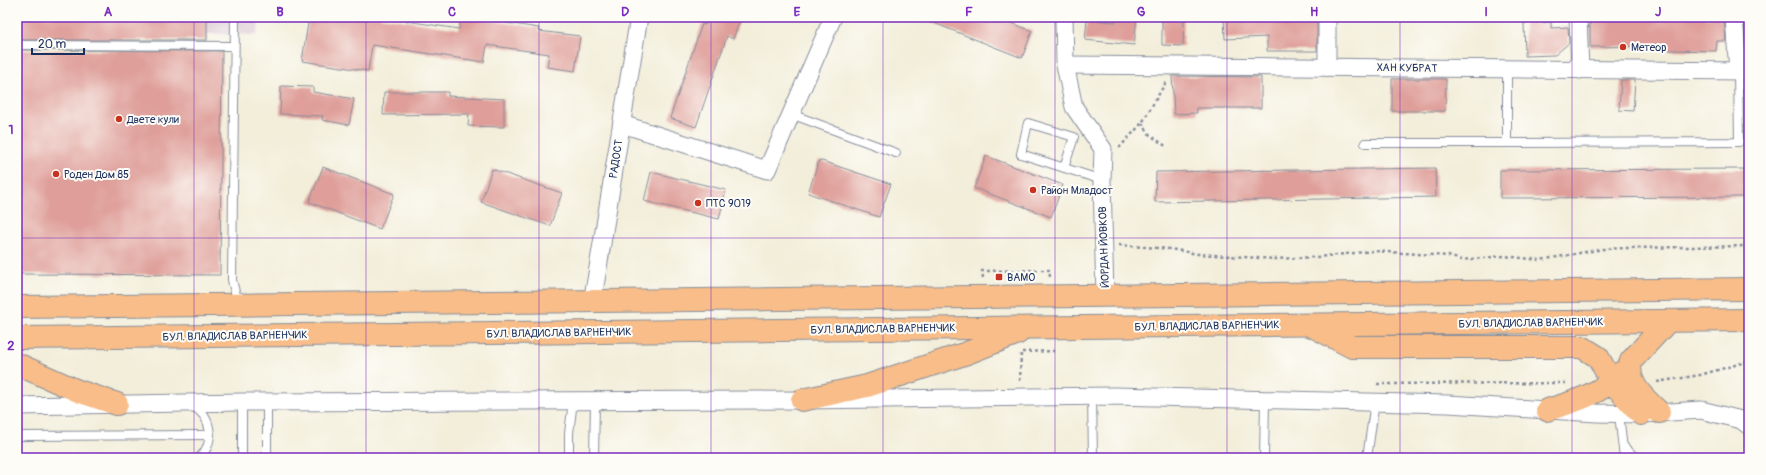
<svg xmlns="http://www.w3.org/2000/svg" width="1766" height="475" font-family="Pangolin,sans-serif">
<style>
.industrial{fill:#d1bdca}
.building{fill:#df9e99}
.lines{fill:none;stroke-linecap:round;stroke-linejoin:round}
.lane-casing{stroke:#878e9c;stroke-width:10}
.street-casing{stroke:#878e9c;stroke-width:19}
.primary-casing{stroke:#878e9c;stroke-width:24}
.path{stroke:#878e9c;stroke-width:2.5;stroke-dasharray:3 3;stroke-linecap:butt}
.lane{stroke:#fff;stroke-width:8}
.street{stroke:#fff;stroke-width:17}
.primary{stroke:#f8bd88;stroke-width:22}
.grid{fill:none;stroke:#7b2cbf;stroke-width:1;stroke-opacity:0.55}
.poi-dot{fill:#c8321e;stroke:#fdfcf7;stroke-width:1.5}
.labels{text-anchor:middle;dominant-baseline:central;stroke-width:4;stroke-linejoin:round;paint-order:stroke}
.poi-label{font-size:11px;fill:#1b2f5e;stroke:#fdfcf7;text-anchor:start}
.street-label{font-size:11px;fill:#1b2f5e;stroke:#fdfcf7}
.neatline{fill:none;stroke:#7b2cbf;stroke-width:1.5}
.grid-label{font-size:13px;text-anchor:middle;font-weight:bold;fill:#7b2cbf}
</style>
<rect width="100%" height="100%" fill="#fdfcf7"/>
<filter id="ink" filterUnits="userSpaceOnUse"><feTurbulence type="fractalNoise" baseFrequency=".025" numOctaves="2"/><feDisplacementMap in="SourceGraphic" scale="8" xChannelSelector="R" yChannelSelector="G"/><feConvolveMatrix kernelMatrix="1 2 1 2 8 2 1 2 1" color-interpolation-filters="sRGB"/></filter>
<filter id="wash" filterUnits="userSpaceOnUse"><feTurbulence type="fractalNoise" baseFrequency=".012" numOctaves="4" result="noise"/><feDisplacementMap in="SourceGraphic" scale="16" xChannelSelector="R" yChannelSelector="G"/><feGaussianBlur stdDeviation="0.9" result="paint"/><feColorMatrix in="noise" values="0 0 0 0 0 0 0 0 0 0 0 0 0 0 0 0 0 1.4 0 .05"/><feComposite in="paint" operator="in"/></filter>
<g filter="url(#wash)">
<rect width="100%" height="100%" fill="#f3eeda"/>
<!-- industrial -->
<path class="industrial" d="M17,17H260L257,35L207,34H17Z"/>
<g id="blocks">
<!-- building -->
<g class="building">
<rect x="17" y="17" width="190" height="23"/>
<path d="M309,17H380L459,29L461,17H468L539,28L538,31L580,36L575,71L547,67L549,54L487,45L484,62L372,45L368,71L302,61Z"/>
<path d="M708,17H741L733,39L727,36L696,127L670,118L702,24L705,25Z"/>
<path d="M919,17H996L1032,31L1022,58Z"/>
<path d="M1116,17H1137L1134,45L1085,40L1087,20L1116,22Z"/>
<path d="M1162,17H1184L1183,46L1162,45Z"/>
<path d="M1224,17H1317V51H1267V37L1225,39Z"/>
<path d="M1590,17H1724L1726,41H1717L1716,51L1669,50V46L1590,47V27L1588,28V26H1590Z"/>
<path d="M1744,17H1749V42H1746Z"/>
<path d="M1551,22V28L1568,27L1569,43L1555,55L1525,56L1524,23Z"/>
<path d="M17,50L222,51L220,275L17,274Z"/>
<path d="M1172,76L1261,77V108H1196L1197,113L1174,114Z"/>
<path d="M1392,79H1446L1445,111H1392Z"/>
<path d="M1621,80H1635L1633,111L1619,110Z"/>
<path d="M281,86L313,87V92L354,99L349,125L322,120L323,116L280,114Z"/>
<path d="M384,92H448V96L504,99V127L468,126L469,114L383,115Z"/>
<path d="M986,156L1063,185L1051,217L974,188Z"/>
<path d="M819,160L891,184L879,217L808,193Z"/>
<path d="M323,167L394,194L380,229L309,202Z"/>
<path d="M1435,168L1436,197L1155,202L1156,172Z"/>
<path d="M492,169L562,193L550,226L481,202Z"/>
<path d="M1749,169V197L1500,198V170Z"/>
<path d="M651,172L726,190L719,219L644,201Z"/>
</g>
</g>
</g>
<g filter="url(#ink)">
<use href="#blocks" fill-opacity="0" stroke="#878e9c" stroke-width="1"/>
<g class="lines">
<defs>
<g id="lane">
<path d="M235,17L232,280L236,296L241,297"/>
<path d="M17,45L234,46"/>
<path d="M1507,69V143L1739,142L1738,71"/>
<path d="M791,114L896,153"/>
<path d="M1365,143H1507"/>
<path d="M1064,168L1074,137L1028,123L1021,154L1102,180"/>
<path d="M1092,397L1093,458"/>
<path d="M242,402V458"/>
<path d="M192,406C212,416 216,442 199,458"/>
<path d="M1619,414L1624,458"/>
<path d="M17,436L210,435"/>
<path d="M1623,446L1636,458"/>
<path d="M267,458V402"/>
<path d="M569,458V433L573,401"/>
<path d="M594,458L595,401"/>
<path d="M1264,458L1265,400"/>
<path d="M1367,458L1375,402"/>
</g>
<g id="street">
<path d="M1064,17L1065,65L1074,107L1103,149L1102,180L1105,296"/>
<path d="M1327,17V67"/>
<path d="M1578,17L1580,70"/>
<path d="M1734,17L1738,71"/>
<path d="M1065,65L1749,71"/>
<path d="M622,124L767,170L833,17"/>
<path d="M592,301L596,280L639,17"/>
<path d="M17,406L242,402L802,400L1114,396L1448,404L1597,413L1641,414L1701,410L1741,420L1749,426"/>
</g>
<g id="primary">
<path d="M17,307L1749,289"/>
<path d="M1312,326L1352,347H1582L1598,357L1612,382L1641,414"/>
<path d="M17,338L1749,320"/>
<path d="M17,364L78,391L117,404"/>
<path d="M802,400L867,386L967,353L1018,333"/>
<path d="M1547,410C1575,402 1602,393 1622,372"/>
<path d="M1659,412C1644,398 1626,383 1631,361L1668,321"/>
</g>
</defs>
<!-- lane casing -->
<use href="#lane" class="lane-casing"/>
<!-- street casing -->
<use href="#street" class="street-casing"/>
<!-- primary casing -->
<use href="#primary" class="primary-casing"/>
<!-- path -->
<g class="path">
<path d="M1142,123L1150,135L1167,147"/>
<path d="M1119,148L1142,123L1166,82"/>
<path d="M1119,245L1170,249L1198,254L1275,259L1317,257L1374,251L1448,256L1461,260L1504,256L1540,260L1603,249L1627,248L1749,246"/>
<path d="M983,278L982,271L1049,270L1050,277"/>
<path d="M1020,381L1021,352L1054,351"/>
<path d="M1657,382L1700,375L1749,361"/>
<path d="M1377,384L1566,383"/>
</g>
<!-- lane -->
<use href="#lane" class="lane"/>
<!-- street -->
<use href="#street" class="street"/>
<!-- primary -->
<use href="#primary" class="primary"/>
</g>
</g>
<!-- grid -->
<path class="grid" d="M194,17V458M366,17V458M539,17V458M711,17V458M883,17V458M1055,17V458M1227,17V458M1400,17V458M1572,17V458M17,238H1749"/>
<!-- markers -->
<g class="poi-dot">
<circle cx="1623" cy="47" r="4"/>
<circle cx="119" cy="119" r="4"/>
<circle cx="56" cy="174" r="4"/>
<circle cx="1033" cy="190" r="4"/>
<circle cx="698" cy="203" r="4"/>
<rect x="995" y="273" width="8" height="8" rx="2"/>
</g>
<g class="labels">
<!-- poi labels -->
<g class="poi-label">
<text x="1631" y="47">Метеор</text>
<text x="127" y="119">Двете кули</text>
<text x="64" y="174">Роден Дом 85</text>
<text x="1041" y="190">Район Младост</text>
<text x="706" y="203">ПТС 9019</text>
<text x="1007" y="277">ВАМО</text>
</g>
<!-- street labels -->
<g class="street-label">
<text transform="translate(1407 68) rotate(1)">ХАН КУБРАТ</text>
<text transform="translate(616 159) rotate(-81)">РАДОСТ</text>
<text transform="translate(1104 247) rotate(-92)">ЙОРДАН ЙОВКОВ</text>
<text transform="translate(1531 323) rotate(-1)">БУЛ. ВЛАДИСЛАВ ВАРНЕНЧИК</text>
<text transform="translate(1207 326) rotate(-1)">БУЛ. ВЛАДИСЛАВ ВАРНЕНЧИК</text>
<text transform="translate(883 329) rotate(-1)">БУЛ. ВЛАДИСЛАВ ВАРНЕНЧИК</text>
<text transform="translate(559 333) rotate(-1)">БУЛ. ВЛАДИСЛАВ ВАРНЕНЧИК</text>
<text transform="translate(235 336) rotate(-1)">БУЛ. ВЛАДИСЛАВ ВАРНЕНЧИК</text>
</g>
</g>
<!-- margin -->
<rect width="1766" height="475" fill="none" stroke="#fdfcf7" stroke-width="44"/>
<!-- scale -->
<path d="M32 48v6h52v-6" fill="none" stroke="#1b2f5e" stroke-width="2"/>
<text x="38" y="48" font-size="12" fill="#1b2f5e" stroke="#fdfcf7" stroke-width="3" paint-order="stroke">20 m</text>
<rect x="22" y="22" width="1722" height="431" class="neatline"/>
<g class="grid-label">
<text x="108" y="16">A</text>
<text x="280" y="16">B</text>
<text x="452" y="16">C</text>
<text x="625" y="16">D</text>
<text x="797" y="16">E</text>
<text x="969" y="16">F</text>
<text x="1141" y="16">G</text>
<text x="1314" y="16">H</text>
<text x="1486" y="16">I</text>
<text x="1658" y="16">J</text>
<text x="11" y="134">1</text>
<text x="11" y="350">2</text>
</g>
</svg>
